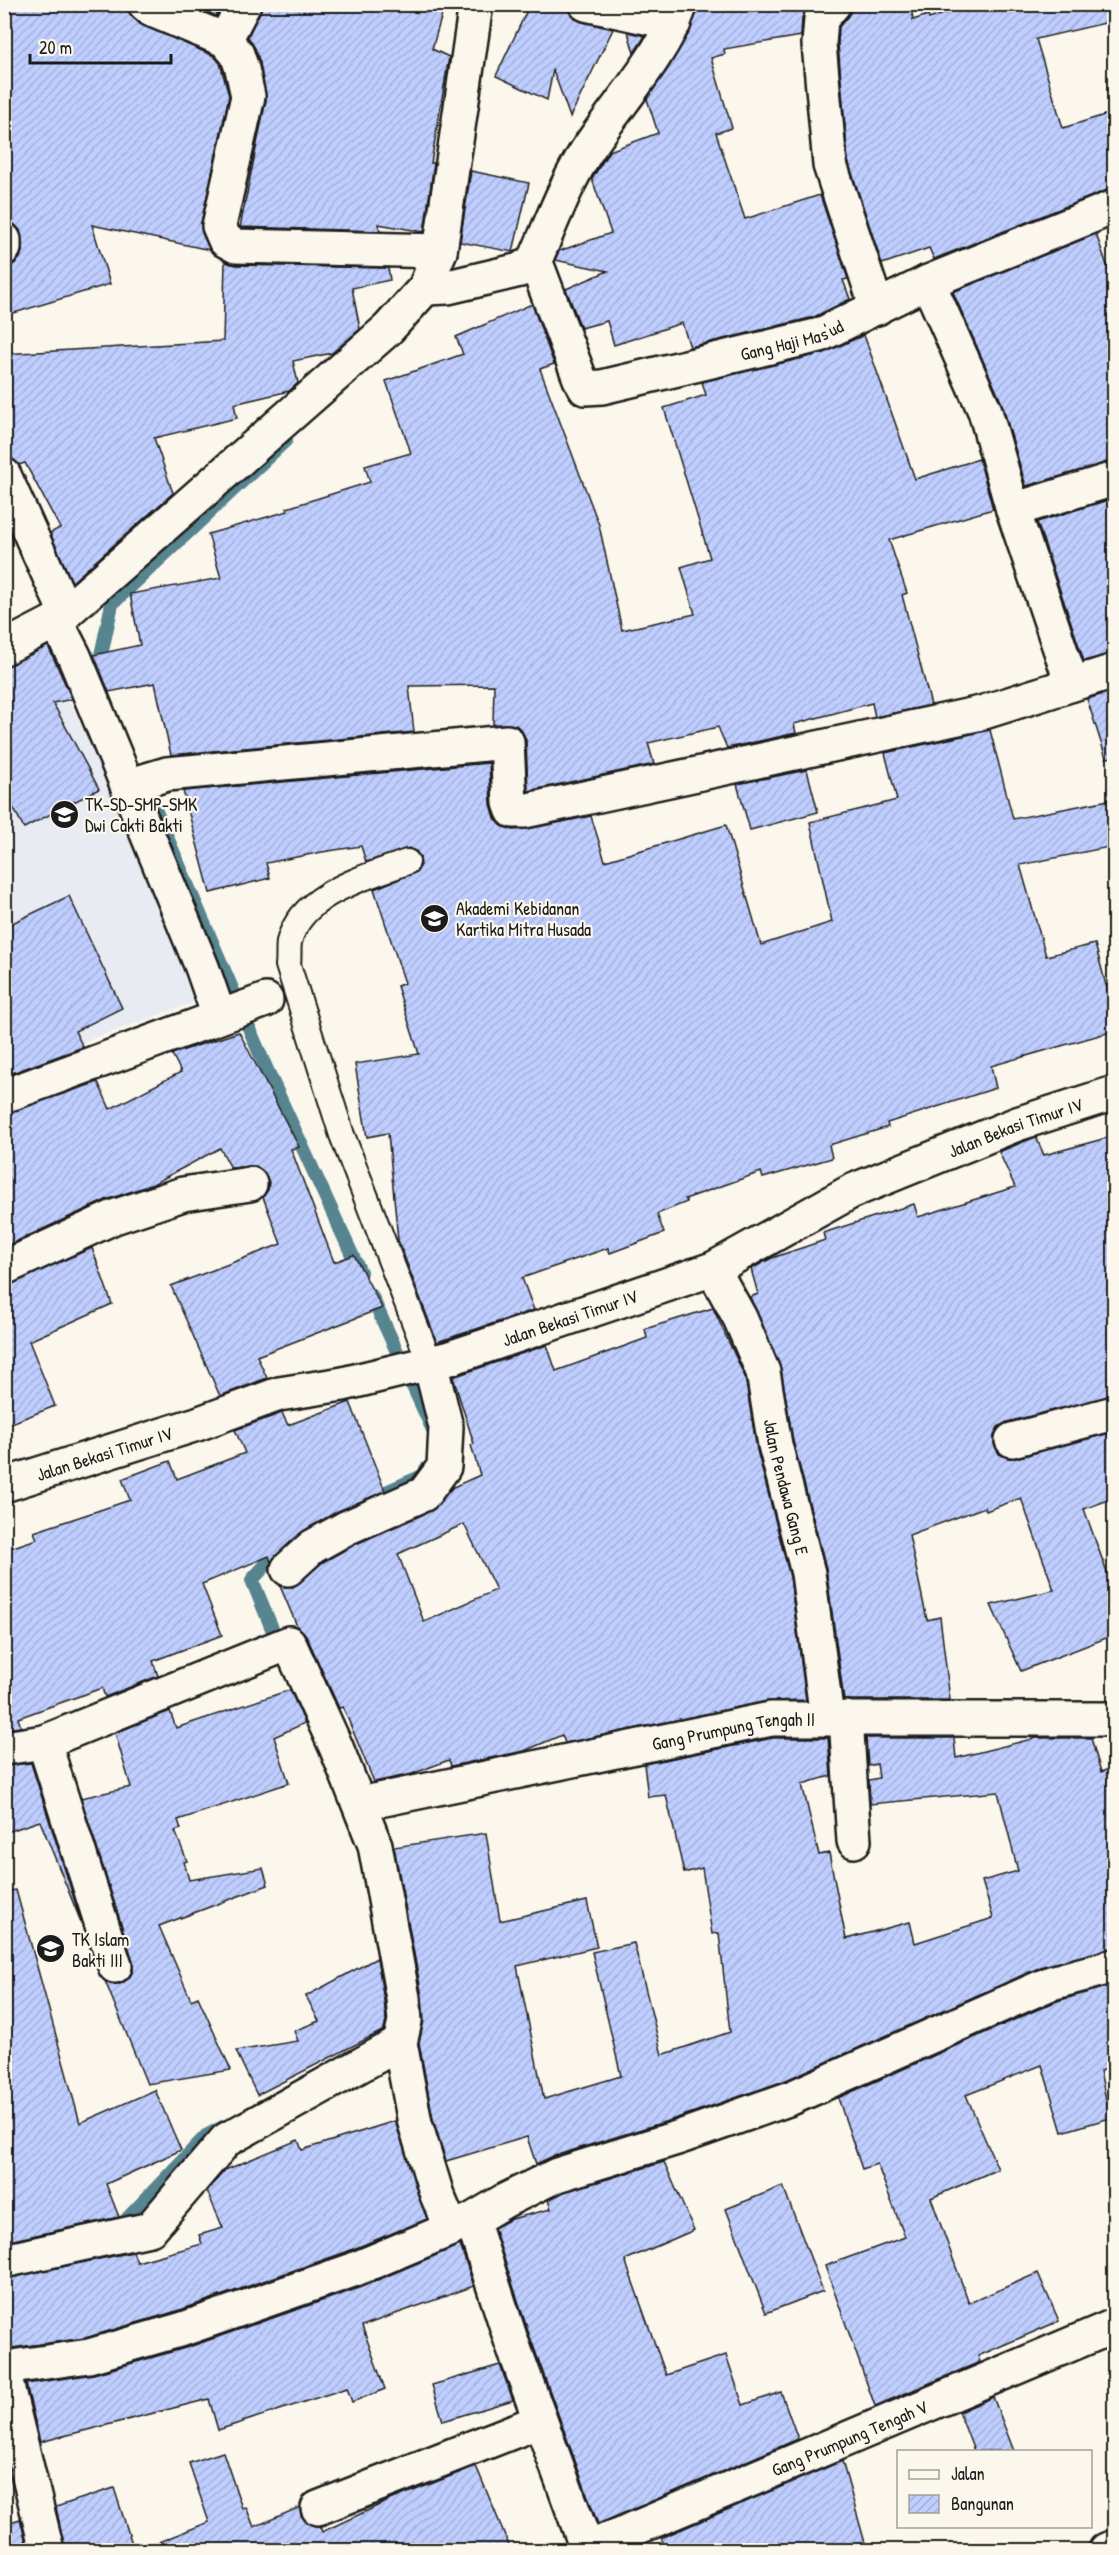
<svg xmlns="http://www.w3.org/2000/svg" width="1119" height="2555" font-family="'Patrick Hand',sans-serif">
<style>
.built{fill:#e9ebf2}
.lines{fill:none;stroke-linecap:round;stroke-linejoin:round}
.stream{stroke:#56848f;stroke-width:14}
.building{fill:url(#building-hatch);stroke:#1c1c1c;stroke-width:1.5;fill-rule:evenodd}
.lane-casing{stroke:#1c1c1c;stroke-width:28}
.street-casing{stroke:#1c1c1c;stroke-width:38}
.secondary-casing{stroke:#1c1c1c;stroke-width:38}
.lane{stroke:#fbf7ec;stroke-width:24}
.street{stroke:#fbf7ec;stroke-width:33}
.secondary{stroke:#fbf7ec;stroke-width:33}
.labels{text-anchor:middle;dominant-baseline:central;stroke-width:4.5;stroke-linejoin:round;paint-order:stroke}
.street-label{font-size:18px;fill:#1c1c1c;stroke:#fbf7ec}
.poi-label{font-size:18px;fill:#1c1c1c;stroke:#fbf7ec;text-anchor:start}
</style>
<defs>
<pattern id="building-hatch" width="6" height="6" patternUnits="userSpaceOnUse" patternTransform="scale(1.5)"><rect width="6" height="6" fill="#bfceff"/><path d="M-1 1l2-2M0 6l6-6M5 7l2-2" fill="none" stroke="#a4b0da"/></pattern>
</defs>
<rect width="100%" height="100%" fill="#fbf7ec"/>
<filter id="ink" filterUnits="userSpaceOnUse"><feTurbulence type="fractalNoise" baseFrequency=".0167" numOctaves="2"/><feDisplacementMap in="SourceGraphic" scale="12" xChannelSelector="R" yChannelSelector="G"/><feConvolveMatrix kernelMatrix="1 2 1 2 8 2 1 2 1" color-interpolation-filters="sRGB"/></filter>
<g filter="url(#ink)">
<!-- built -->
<path class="built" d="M31,621L212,996L5,1070V633Z"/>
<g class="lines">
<!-- stream -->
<g class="stream">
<path d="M103,688L97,674L112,604L286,440"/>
<path d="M148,793L267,1070L360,1272"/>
<path d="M371,1295L433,1430"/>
<path d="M311,1525L425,1475L426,1469"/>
<path d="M280,1648L252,1580L282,1547"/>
<path d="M115,2224L124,2222L206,2136L225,2126"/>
</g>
</g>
<!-- building -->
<g class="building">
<path d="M4,4H127L128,11L140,24L214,56L220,63L229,96L201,223L202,233L210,250L92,225L110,284L4,316V267L14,264L20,258L23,248L20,230L14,224L4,221Z"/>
<path d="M188,4H223L216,16Z"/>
<path d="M263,4H445L432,49L449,57L431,163H434L424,232L378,224L380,231L240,227L266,100L260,63L255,48L248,37Z"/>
<path d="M530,4H568V10L574,18L582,22L613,29L570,117L553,70L547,100L496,76Z"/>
<path d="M699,4H809L802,18L801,36L724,49L725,54L711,58L732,128L716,133L745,219L820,195L848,279L843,280L850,299L814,317L690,347L682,323L614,345L607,321L581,328L566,289L608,271L555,260L559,251L611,233L592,179L609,151L658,133L647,99L688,35Z"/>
<path d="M852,4H911L913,20L928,15L929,19L972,4H1114V21L1036,39L1063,128L1114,112V189L1107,190L934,259L929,248L882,264L848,161L838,44L839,27L848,16Z"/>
<path d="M628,32L645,36L634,53Z"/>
<path d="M471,171L529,183L513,252L460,242Z"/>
<path d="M1096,234L1114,285V461L1026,486L1002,404L953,292Z"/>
<path d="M225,262L236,265L388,268L390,280L352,288L360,329L332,353L293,361L298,383L289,391L234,404L237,418L154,438L173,493L72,582L50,533L60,528L25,463L19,465L14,460L4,456V354L223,341Z"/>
<path d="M532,304L554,364L540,369L599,525L622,630L695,614L681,567L710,558L664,408L706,395L702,382L824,353L864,335L915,479L979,459L993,509L889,540L907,593L902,595L931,705L875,717L872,703L794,724L796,733L727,748L718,727L648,743L654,764L528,791L526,740L522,731L516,725L493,724L494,685L409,686L414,732L171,755L155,683L109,692L94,655L140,645L130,594L221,578L208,534L288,511L287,508L370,482L365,466L411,453L386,381L463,354L456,337Z"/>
<path d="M1114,498V653L1084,661L1037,522Z"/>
<path d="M48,646L72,699L53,703L99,789L24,828L4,790V667Z"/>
<path d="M1114,691V757L1106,758L1087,699Z"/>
<path d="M990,730L1013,819L1114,799V846L1020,865L1046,956L1095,944L1114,1015V1031L991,1066L996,1088L887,1123L888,1127L829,1145L832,1158L763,1178L761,1172L685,1199L687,1202L657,1214L664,1233L610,1253L608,1248L522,1278L534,1310L437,1342L398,1240L388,1133L367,1137L355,1064L419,1054L397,986L405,983L374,889L417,872L421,865L420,857L416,851L409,848L366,862L361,846L322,852L266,863L270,878L210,893L183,791L489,763L491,804L495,818L502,826L513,830L528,829L591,816L605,861L726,825L761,945L832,922L810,822L897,800L885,753Z"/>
<path d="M807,770L818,812L750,830L737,784Z"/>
<path d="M69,896L122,1008L75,1031L83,1047L4,1076V927Z"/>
<path d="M239,1032L299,1147L291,1149L334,1262L354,1255L382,1308L257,1356L267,1378L220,1396L171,1286L281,1244L263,1197L268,1190L269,1182L265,1173L256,1166L231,1168L220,1148L153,1184L106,1200L4,1247V1114L98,1082L110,1109L181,1072L172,1054Z"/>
<path d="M1114,1136V1395L1007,1422L998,1427L994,1435V1444L999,1454L1008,1458H1016L1114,1432V1498L1084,1509L1114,1592V1635L1021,1671L991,1605L1054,1590L1021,1498L986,1511L985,1507L909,1535L927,1620L940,1617L950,1700H844L826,1568L793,1441L781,1369L750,1297L758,1294L751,1269L772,1258L825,1240L823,1233L914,1204L918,1217L1015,1187L999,1152L1023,1142L1036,1137L1044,1155Z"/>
<path d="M92,1248L112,1304L29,1341L55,1406L4,1426V1286Z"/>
<path d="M713,1308L745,1377L757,1450L790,1577L806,1700L767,1701L565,1743L562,1735L524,1751L451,1766L449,1760L412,1774L374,1782L343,1707L339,1708L306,1635L297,1626L280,1586L293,1587L323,1562L354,1545L431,1511L453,1487L480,1475L471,1445L474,1444L453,1377L547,1345L556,1371L647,1338L645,1329ZM464,1524L496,1590L424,1622L398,1554Z"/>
<path d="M350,1402L385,1491L338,1511L303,1531L271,1562L269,1556L202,1584L222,1635L153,1661L158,1676L105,1697L102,1688L18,1718L21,1727L4,1729V1550L37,1539L34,1532L130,1500L122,1479L170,1461L177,1479L245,1453L235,1430L282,1413L288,1425Z"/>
<path d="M290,1690L305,1723L274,1737L289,1783L178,1820L181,1829L175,1831L187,1861L184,1862L189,1880L263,1868L268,1885L159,1926L191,2000L198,1997L231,2070L147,2084L105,1981L112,1984H120L128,1979L133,1971V1961L81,1798L131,1787L115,1733L170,1711L176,1728Z"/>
<path d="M773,1738H828L831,1776L802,1784L819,1855L829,1853L846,1939L910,1922L915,1943L993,1918L982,1881L1018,1871L998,1792L870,1804L869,1780L879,1778L877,1764L868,1766L866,1738H954L956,1758L1036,1738H1091L1101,1772L1114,1767V1948L1043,1966L784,2081L674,2119L551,2157L536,2164L527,2137L446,2161L433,2119L419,2043L424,2020L422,1996L394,1847L486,1833L500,1921L587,1901L597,1947L517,1966L544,2099L621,2076L592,1952L634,1943L662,2055L730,2032L719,1933L712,1934L702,1868L684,1873L666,1795L648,1797L644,1764Z"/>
<path d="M31,1763L83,1927L40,1821L4,1833V1766Z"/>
<path d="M16,1890L80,2123L155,2090L181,2150L106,2184L119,2217L4,2242V1892Z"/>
<path d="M377,1958L384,2001L386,2020L384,2030L257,2095L236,2051L298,2041L294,2031L319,2021L306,1996Z"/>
<path d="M1114,1985V2067L1100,2071L1110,2118L1062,2132L1042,2065L966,2095L998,2169L931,2198L969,2303L1038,2273L1059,2321L978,2356L980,2362L875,2406L825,2266L905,2237L877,2164L862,2169L838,2098L1057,2001Z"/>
<path d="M395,2121L427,2219L346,2252L177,2311L85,2338L4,2349V2279L133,2252L137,2262L202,2244L199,2235L223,2228L207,2191L225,2170L298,2140L302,2150Z"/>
<path d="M664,2162L694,2230L625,2260L666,2375L726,2355L743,2405L781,2392L798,2439L598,2524L529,2334L494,2228L511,2219L551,2209L548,2200L564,2192Z"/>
<path d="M783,2186L823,2291L766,2313L726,2209Z"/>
<path d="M460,2245L474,2286L362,2326L385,2389L352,2402L347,2388L218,2430L209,2399L40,2442L26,2384L94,2374L189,2347L359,2288Z"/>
<path d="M500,2365L513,2400L443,2421L432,2385Z"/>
<path d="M993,2397L1014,2451H974L959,2412Z"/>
<path d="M223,2452L242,2508L246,2507L254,2527L300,2507L301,2515L306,2522L320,2526L322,2532L388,2501L476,2466L511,2550H142L141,2549L209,2522L189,2463Z"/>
<path d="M842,2461L867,2550H667L661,2538Z"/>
<path d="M114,2488L134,2550H65L56,2507Z"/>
<path d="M20,2519L28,2550H4V2524Z"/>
</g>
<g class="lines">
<defs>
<path id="lane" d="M407,862C367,877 301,893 289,942C288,949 289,957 288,965L342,1135L430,1363"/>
<g id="street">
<path d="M145,4L152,10L225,40L237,54L242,69L248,96L219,226L225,240L236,246L440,251"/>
<path d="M586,4L674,23"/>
<path d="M834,4L821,19L819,44L830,165L877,308"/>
<path d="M225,40L244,4"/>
<path d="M4,240V248"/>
<path id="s1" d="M535,260L580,379L585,388L602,387L820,335L928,282L1114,207"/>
<path d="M928,282L985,411L1013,510L1072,684"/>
<path d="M425,288L448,287L520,270L535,260C551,224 565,185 586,152C617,104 661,59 681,4"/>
<path d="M4,475L66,613"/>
<path d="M1013,510L1114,479"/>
<path d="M56,621L74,656L202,967L219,1016"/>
<path d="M4,648L56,621L388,329L425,288L440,251L476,4"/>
<path d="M127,786L167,774L507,742L510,803L513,811H524L981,713L1114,671"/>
<path d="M4,1096L266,1000"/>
<path d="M4,1268L114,1217L183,1194L250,1184"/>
<path id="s2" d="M713,1269L740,1318L763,1372L775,1445L808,1573L827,1718"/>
<path d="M1012,1440L1114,1413"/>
<path d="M288,1569L312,1547L346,1528L424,1494L444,1467L446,1427L430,1363"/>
<path d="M846,1718L854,1841"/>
<path d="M44,1742L115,1966"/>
<path d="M4,1748L44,1742L289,1643L336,1747L375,1845L403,1998L405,2021L400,2043L415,2123L437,2195L451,2228"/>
<path id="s3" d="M360,1804L771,1719H1114"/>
<path d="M472,2220L511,2340L587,2549"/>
<path d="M4,2261L150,2229L226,2140L400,2043"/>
<path d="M4,2368L89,2356L183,2329L353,2270L472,2220L504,2201L557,2175L680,2137L791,2098L1051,1983L1114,1966"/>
<path d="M4,2374L47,2550"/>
<path d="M318,2508L540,2421"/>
<path id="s4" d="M584,2550L1114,2326"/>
<path d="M1106,2550L1114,2547"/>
</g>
<g id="secondary">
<path id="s5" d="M4,1485L197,1424L279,1394L343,1384L450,1358L713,1269L852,1191L1017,1124L1114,1093"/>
</g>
</defs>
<!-- lane casing -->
<use href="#lane" class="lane-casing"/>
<!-- street casing -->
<use href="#street" class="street-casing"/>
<!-- secondary casing -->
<use href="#secondary" class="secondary-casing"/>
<!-- lane -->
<use href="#lane" class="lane"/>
<!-- street -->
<use href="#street" class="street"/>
<!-- secondary -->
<use href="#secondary" class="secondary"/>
</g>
</g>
<!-- icons -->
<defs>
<symbol id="school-disc" viewBox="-11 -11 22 22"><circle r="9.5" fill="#1c1c1c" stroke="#fbf7ec"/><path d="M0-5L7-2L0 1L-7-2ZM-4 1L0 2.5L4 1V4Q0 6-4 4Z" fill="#fff"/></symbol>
<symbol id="university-disc" viewBox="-11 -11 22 22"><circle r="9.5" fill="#1c1c1c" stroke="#fbf7ec"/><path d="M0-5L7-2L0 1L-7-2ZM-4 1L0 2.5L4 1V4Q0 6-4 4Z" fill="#fff"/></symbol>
</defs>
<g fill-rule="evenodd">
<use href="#school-disc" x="48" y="798" width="33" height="33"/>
<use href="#university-disc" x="418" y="902" width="33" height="33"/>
<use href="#school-disc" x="34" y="1932" width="33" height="33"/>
</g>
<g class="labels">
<!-- street labels -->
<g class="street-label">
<text stroke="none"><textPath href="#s1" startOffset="350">Gang Haji Mas'ud</textPath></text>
<text stroke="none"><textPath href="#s5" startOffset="1077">Jalan Bekasi Timur IV</textPath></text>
<text stroke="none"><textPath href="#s5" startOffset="591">Jalan Bekasi Timur IV</textPath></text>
<text stroke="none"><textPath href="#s5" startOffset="105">Jalan Bekasi Timur IV</textPath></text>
<text stroke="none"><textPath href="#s2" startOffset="232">Jalan Pendawa Gang E</textPath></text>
<text stroke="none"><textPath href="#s3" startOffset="381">Gang Prumpung Tengah II</textPath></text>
<text stroke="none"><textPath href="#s4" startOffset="288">Gang Prumpung Tengah V</textPath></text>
</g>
<!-- poi labels -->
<g class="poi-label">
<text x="85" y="804">TK-SD-SMP-SMK<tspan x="85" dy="21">Dwi Cakti Bakti</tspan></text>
<text x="456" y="908">Akademi Kebidanan<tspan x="456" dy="21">Kartika Mitra Husada</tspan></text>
<text x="72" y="1939">TK Islam<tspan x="72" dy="21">Bakti III</tspan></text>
</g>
</g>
<!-- margin -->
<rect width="1119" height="2555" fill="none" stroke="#fbf7ec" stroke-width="24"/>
<rect x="12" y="12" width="1095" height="2531" fill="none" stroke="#1c1c1c" stroke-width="2" filter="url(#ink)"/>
<!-- legend -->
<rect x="897" y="2450" width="195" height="78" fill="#fbf7ec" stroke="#a29f99" stroke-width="1.5"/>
<rect x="909" y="2470" width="30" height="9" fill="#fbf7ec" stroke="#a29f99" stroke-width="1.5"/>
<text x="951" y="2480" font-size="18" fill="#1c1c1c">Jalan</text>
<rect x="909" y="2495" width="30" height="18" fill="url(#building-hatch)" stroke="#a29f99" stroke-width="1.5"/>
<text x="951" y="2510" font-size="18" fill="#1c1c1c">Bangunan</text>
<!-- scale -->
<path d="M30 54v9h141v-9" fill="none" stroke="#1c1c1c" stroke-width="3"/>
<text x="39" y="54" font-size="18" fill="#1c1c1c" stroke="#fbf7ec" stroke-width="4.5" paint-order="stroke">20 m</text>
</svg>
